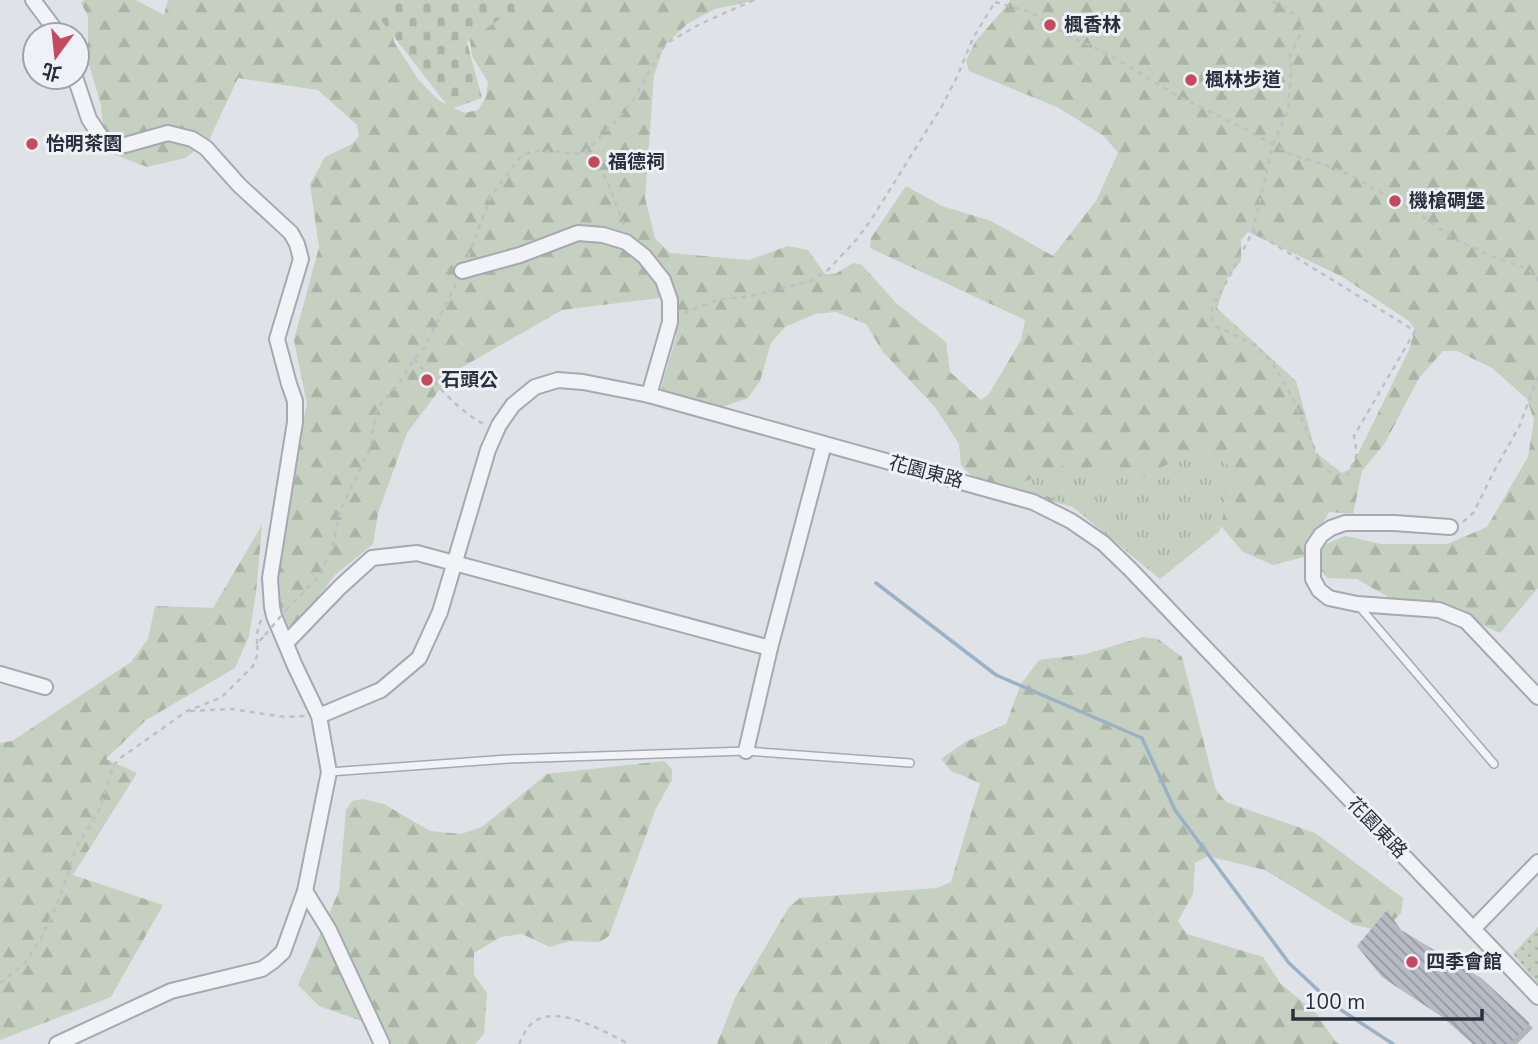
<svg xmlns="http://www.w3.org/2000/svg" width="1538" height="1044" font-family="'Nunito Sans','Noto Sans TC',sans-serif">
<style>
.grass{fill:url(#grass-dots)}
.forest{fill:url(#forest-firs);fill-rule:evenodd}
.cemetery{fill:url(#cemetery-stones)}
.park{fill:url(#park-tufts)}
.shadow{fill:#0003}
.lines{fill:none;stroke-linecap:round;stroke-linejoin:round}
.stream{stroke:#9bb1c5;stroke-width:3.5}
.building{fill:url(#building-back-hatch)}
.service-casing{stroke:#a5a9b1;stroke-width:10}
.minor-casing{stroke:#a5a9b1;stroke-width:18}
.path{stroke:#bdc0c6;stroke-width:2.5;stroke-dasharray:5 5;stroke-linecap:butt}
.service{stroke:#f1f3f6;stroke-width:7}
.minor{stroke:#f1f3f6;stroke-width:14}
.path-bridge{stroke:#bdc0c6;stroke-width:2.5;stroke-dasharray:5 5;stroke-linecap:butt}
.poi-dot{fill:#c64a5f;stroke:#eef1f5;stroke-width:2.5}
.labels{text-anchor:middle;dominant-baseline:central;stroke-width:6;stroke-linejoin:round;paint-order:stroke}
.poi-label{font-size:19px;font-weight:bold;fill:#29303d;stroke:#eef1f5;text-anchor:start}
.street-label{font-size:19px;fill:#29303d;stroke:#eef1f5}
</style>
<defs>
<pattern id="grass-dots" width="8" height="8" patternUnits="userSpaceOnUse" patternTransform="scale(1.75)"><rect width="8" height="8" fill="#c5d0c0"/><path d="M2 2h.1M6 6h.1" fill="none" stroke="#a9b3a6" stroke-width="1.8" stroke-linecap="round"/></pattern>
<pattern id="forest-firs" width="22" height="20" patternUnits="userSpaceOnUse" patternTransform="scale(1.75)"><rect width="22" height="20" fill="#c5d0c0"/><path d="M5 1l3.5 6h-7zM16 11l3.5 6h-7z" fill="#a9b3a6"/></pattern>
<pattern id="cemetery-stones" width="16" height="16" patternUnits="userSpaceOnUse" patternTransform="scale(1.75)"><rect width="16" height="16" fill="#c5d0c0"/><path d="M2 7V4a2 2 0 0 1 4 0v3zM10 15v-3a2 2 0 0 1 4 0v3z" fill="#a9b3a6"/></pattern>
<pattern id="park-tufts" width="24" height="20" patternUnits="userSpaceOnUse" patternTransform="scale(1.75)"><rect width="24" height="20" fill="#c5d0c0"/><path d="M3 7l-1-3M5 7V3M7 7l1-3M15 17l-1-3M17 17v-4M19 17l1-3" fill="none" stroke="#a9b3a6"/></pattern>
<pattern id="building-back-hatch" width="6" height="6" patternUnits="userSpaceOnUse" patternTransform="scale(1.75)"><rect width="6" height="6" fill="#b6bbc4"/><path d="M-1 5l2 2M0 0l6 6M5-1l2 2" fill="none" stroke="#9498a0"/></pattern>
</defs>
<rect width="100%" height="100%" fill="#dfe2e7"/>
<!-- grass -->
<path class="grass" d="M1538,927V984L1513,954Z"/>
<!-- forest -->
<g class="forest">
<path d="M84,0H136L164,15L168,0H402L390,14L394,42L418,79L438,100L464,113L478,110L486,97L488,82L472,56L468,27L479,0H757L715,9L687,24L664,46L654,76L645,198L655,238L670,253L749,260L788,246L808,250L825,274H835L853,263L862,265L897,304L946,342L950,372L981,400L989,394L1021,340L1025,320L870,248L871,238L906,186L942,206L991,221L1053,256L1096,201L1118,153L1104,136L1057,107L969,71L966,61L975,42L1009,3L1010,0H1538V588L1500,633L1451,611L1390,598L1357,579L1327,578L1317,565L1324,545L1345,536L1381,544H1447L1487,527L1528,457L1534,420L1527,399L1492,368L1457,351H1443L1419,378L1385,443L1362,471L1353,514L1329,512L1304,557L1273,565L1243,552L1215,519L1156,485L1072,507L976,480L961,465L959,444L935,407L883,352L866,324L836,312L815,314L785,327L771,343L760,381L748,398L708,412L661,388L676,337L675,305L667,297L562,310L452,373L407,433L378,513L373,544L334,576L303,618L286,630L277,625V549L307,404L294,340L319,247L310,184L325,157L352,144L359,136L357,125L318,90L238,78L209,140L185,158L147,167L105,151L101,105L88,61V16L81,3ZM1248,232L1341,276L1409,321L1415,330L1409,350L1351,468L1342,473L1316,453L1296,381L1217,308L1228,277L1241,261V240Z"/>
<path d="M262,525L256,593L249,636L235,668L146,720L106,759L137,773L73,875L163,905L111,997L0,1040V743L12,741L131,662L148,639L155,606L213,608Z"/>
<path d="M1143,637L1158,639L1182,657L1216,790L1226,802L1315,833L1403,898L1401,913L1383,931L1354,925L1265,870L1208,856L1195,863L1193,894L1178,921L1187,934L1263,957L1280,983L1317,1014L1335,1041L1339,1044H717L735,998L789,907L800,898L937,888L951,882L980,783L951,771L941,759L965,742L1006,724L1021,684L1039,660L1086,654Z"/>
<path d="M664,761L672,769V780L656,808L609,936L600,942L569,941L550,947L522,934L501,937L474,953V975L487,993L484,1034L475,1044H386L376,1026L319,1006L298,985L339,891L346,810L352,801L363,799L384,804L430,831L461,834L482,827L547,774Z"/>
</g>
<!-- cemetery -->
<path class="cemetery" d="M394,0H527L467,42L482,98L450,109L381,20Z"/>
<!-- park -->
<path class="park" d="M1197,449L1224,458L1232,476L1227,494L1220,531L1160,579L1073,507L1018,484L1068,464L1135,481Z"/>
<!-- shadow -->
<path class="shadow" d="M1480,979L1533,1028L1517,1044H1475L1447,1020L1388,981Z"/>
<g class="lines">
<!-- stream -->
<path class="stream" d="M876,583L996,675L1142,738L1175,810L1289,963L1335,1006L1393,1044"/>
</g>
<!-- building -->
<path class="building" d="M1387,910L1401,930L1481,978L1530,1023L1509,1044H1473L1441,1016L1382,977L1357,946Z"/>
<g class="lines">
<defs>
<g id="service">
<path d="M1358,605L1494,764"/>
<path d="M329,772L508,759L746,751L910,763"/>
</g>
<g id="minor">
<path d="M33,0L59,35"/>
<path d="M462,271L520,255L578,233L603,235L626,242L644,256L663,280L670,300V322L649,395"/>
<path d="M1450,527L1394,523H1345L1331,528L1321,535L1313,547V579L1319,590L1329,598L1357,604L1439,610L1466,621L1538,697"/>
<path d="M287,642L340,587L372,558L417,553L770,648"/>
<path d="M0,674L45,687"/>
<path d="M319,716L381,690L419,658L440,612L488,450L499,425L513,405L535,387L558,380L583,382L649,395L1033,502L1071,521L1103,543L1130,569L1538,997"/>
<path d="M746,751L770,648L824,444"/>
<path d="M305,891L329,930L382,1044"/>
<path d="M1473,929L1538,862"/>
<path d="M57,1044L171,991L262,969L272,962L283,952L305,891L329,772L319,716L295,666L274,616L272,607L270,578L295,422V401L289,384L277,339L301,259L297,244L291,233L239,185L206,148L192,139L168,133L125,145H114L101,137L89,119L75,77"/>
</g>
</defs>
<!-- service casing -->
<use href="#service" class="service-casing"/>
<!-- minor casing -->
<use href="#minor" class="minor-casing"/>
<!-- path -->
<g class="path">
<path d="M995,2L1031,12L1063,33L1108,54L1176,95L1245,129L1290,154L1329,166L1354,177L1422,216L1455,239L1496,258L1528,269L1537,278L1538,283"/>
<path d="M586,150L591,160L606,178L625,228"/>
<path d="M1253,231L1415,331L1354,436L1357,454L1348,475C1338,476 1331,473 1323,468L1292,397L1272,362L1260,350L1243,339L1216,326L1211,317L1212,307L1228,279L1253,231L1273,144L1288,111L1291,73L1290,55L1299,37L1303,23C1294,12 1282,6 1269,0"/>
<path d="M468,257L491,196L521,156C540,146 561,153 581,154L588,149L616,121L632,102L659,54L667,43L700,24L754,0"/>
<path d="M684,313L717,300L750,296L811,281L828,270L857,239L871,220L942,106L957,77L973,38L995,2"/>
<path d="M414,359C436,383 457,411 486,425"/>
<path d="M1463,522L1474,512L1493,473L1519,427L1538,377"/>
<path d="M286,610L320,575L333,546L340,511L371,446L375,417L377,410L383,401L398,385L414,359L424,348L457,282"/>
<path d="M257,644V633L261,620"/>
<path d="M190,711L232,709L284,717L305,716"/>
<path d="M0,983L25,963L40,941L58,902L76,848L99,810L114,765L119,759L187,711L220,698L225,694L253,666L258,653L257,644L265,635"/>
<path d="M519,1044C523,1036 526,1027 535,1021C560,1005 605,1032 629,1044"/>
</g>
<!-- service -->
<use href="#service" class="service"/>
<!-- minor -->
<use href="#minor" class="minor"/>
<!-- path-bridge -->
<path class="path-bridge" d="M265,635L286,610"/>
</g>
<!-- markers -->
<g class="poi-dot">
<circle cx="1050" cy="25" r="7"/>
<circle cx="1191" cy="80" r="7"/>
<circle cx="32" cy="144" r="7"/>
<circle cx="594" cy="162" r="7"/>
<circle cx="1395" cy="201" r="7"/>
<circle cx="427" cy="380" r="7"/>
<circle cx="1412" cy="962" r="7"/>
</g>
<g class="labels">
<!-- poi labels -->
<g class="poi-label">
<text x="1064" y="25">楓香林</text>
<text x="1205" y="80">楓林步道</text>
<text x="46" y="144">怡明茶園</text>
<text x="608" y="162">福德祠</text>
<text x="1409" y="201">機槍碉堡</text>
<text x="441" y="380">石頭公</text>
<text x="1426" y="962">四季會館</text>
</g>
<!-- street labels -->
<g class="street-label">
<text transform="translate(926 472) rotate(15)">花園東路</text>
<text transform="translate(1377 828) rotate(46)">花園東路</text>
</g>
</g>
<!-- north arrow -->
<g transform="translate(56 56) rotate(195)"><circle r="33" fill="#eef1f5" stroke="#9fa4ab" stroke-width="2"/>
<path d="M0-5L12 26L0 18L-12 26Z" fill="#c64a5f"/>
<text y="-10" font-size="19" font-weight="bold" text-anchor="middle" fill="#29303d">北</text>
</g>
<!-- scale -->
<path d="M1293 1009v10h189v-10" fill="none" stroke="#29303d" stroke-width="3.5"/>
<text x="1304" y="1009" font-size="21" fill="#29303d" stroke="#eef1f5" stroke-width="5" paint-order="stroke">100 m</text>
</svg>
